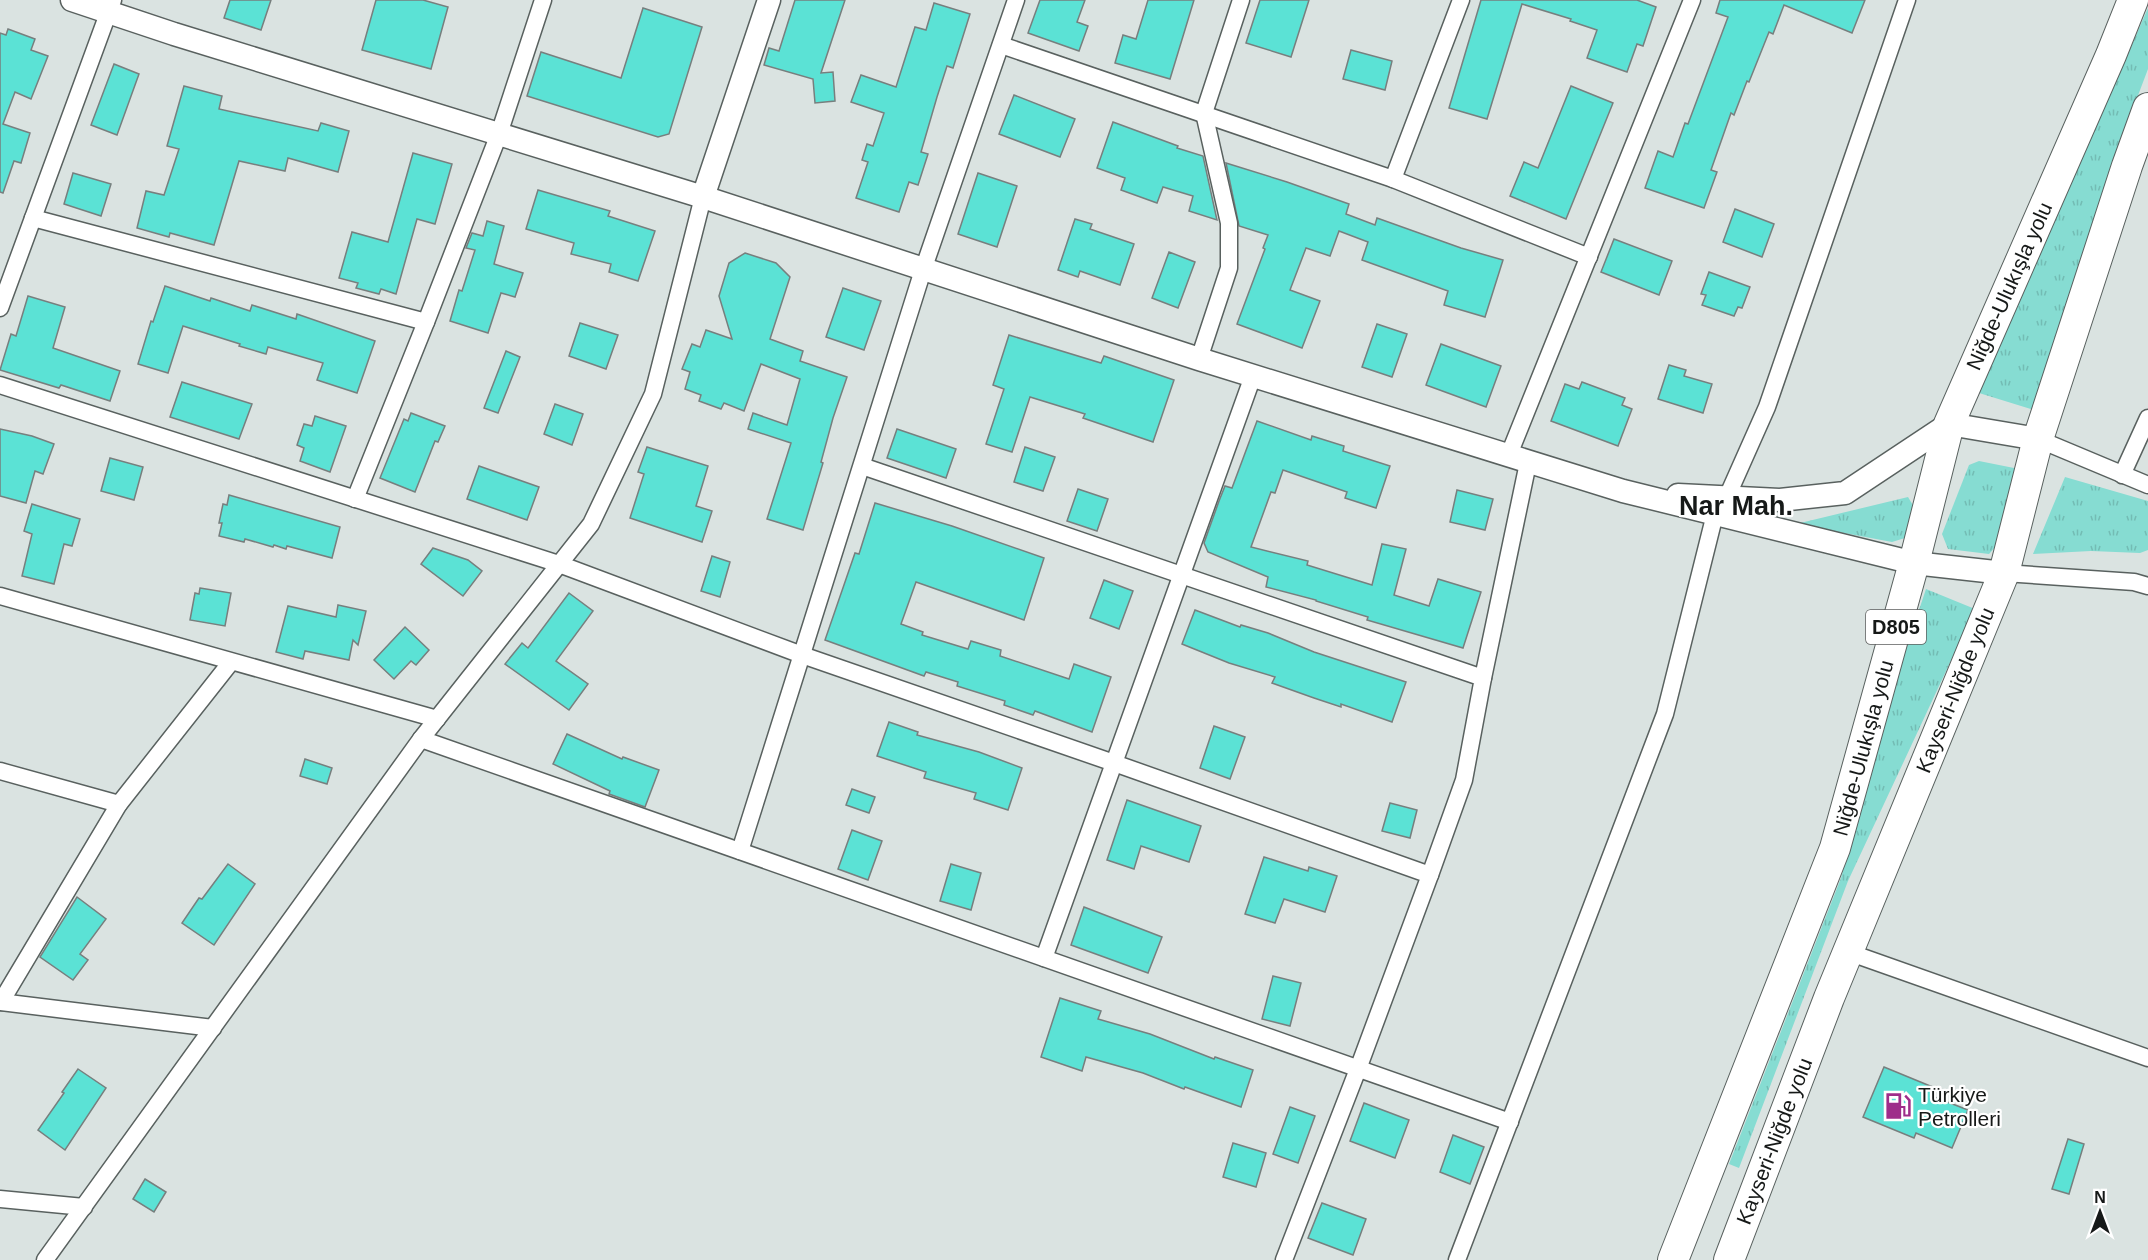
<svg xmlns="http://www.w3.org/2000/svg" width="2148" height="1260" font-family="Helvetica,sans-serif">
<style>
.grass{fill:url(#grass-tufts)}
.building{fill:#5be2d5;stroke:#777f7e;stroke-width:1.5}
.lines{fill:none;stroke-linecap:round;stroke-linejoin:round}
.street-casing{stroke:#59615f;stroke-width:19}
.secondary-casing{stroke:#59615f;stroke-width:25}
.highway-casing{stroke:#59615f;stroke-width:32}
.street{stroke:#fff;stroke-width:16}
.secondary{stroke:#fff;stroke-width:22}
.highway{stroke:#fff;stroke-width:30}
.labels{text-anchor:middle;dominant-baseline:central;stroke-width:4.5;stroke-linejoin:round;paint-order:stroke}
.shield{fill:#fff;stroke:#5c5e5d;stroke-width:1.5}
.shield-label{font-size:20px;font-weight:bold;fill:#161918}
.street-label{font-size:21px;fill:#161918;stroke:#fff}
.poi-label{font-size:21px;fill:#161918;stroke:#fff;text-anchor:start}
.district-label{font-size:27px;font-weight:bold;fill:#161918;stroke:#fff}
</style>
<defs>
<pattern id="grass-tufts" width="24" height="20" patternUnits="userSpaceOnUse" patternTransform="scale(1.5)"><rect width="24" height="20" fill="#86dcd2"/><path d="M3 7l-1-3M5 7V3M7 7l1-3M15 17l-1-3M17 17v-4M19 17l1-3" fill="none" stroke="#73bcb4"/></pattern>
</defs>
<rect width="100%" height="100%" fill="#dae3e1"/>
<!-- grass -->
<g class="grass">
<path d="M2148,8V69L2109,172L2034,410L1979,393Z"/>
<path d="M1979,461L2019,469L1999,543L1989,554L1948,549L1942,534L1969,465Z"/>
<path d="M2065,477L2148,501V550L2140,553L2091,551L2033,554Z"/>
<path d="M1908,497L1914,507L1905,538L1892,542L1796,524Z"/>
<path d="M1926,589L1975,609L1848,881L1739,1168L1729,1164L1841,878L1896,679Z"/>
</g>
<!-- building -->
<g class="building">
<path d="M230,0H271L261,30L224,18Z"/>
<path d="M376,0H423L448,7L431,69L362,50Z"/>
<path d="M795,0H845L821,73L833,72L835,101L815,103L813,79L764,65L769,48L779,51Z"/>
<path d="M1040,0H1085L1077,22L1088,26L1079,51L1028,33Z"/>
<path d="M1148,0H1194L1170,79L1115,63L1123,35L1136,39Z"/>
<path d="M1260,0H1309L1291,57L1246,43Z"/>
<path d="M1481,0H1637L1656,7L1643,46L1637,44L1627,72L1587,58L1597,30L1570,21L1571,19L1522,4L1487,119L1449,108Z"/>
<path d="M1720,0H1865L1852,33L1784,5L1773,34L1769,32L1749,82L1747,81L1734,115L1731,113L1711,170L1717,172L1704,208L1645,188L1658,151L1673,157L1685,123L1688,124L1728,17L1716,13Z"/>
<path d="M934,3L970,14L953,68L947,66L937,97L921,152L928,154L918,185L909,182L899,212L856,198L868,162L862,160L867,144L873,146L884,113L851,102L861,75L896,87L915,27L926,30Z"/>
<path d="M643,8L702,27L669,134L658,137L527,96L541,52L621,78Z"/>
<path d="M8,29L35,39L31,50L48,56L31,99L15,92L3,124L30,133L21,163L14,161L3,193L0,192V33L6,35Z"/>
<path d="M1351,50L1392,61L1385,90L1343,79Z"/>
<path d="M114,64L139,74L117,135L91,125Z"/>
<path d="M184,86L222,96L219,109L318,131L321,123L349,131L338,172L288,158L285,171L239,161L214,245L170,233L169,237L137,228L146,191L164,195L179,149L167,146Z"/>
<path d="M1571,86L1613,103L1566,219L1510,196L1524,162L1538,168Z"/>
<path d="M1014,95L1075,119L1060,157L999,134Z"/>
<path d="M1113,122L1178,146L1177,148L1203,156L1217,220L1189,211L1193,196L1163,187L1157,203L1121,190L1125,178L1097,168Z"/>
<path d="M413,153L452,164L435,224L417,219L396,294L381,289L379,294L356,288L358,283L339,278L352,232L388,242Z"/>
<path d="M1226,163L1287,182L1349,204L1346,214L1375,225L1377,218L1461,248L1503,260L1485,317L1444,305L1448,291L1362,260L1368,242L1339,231L1330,256L1306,248L1290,290L1320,301L1302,348L1237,324L1265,249L1263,248L1268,235L1239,226Z"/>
<path d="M73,173L111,184L101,216L64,204Z"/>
<path d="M978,173L1017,186L997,247L958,234Z"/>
<path d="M538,190L610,211L608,216L655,231L638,281L609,272L611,264L571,254L574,243L526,229Z"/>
<path d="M1735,209L1774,224L1762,257L1723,242Z"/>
<path d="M1075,219L1092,224L1090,229L1134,244L1120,285L1080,271L1078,277L1058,270Z"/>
<path d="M487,221L504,226L494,264L523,273L515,297L501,293L488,333L450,321L459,290L462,291L475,250L466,248L472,233L483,236Z"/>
<path d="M1614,239L1672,261L1659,295L1601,272Z"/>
<path d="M1169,252L1195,262L1178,308L1152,298Z"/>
<path d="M745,253L776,263L790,277L770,339L803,351L800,361L847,377L833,418L821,462L823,463L803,530L767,519L791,443L748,429L753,413L787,425L800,379L761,364L744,411L724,403L721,409L699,401L701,395L685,389L690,372L682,369L692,344L700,347L706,330L732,339L719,296L729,263Z"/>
<path d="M1709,272L1750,287L1742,308L1738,307L1734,316L1702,305L1706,295L1701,294Z"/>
<path d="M165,286L210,301L211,298L250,311L252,305L296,319L297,314L375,341L357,393L317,380L323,363L268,347L266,354L239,346L240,344L183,326L168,373L138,364L151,321L153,322Z"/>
<path d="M843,288L881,301L864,350L826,337Z"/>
<path d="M28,296L65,307L53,348L120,371L110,401L61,385L59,388L0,370L11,334L16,336Z"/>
<path d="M580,323L618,335L606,369L569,356Z"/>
<path d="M1377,324L1407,334L1392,377L1362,367Z"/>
<path d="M1009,335L1101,363L1104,356L1174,380L1153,442L1083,418L1085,414L1030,397L1012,452L986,444L1004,389L993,385Z"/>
<path d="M1441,344L1501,366L1486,407L1426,385Z"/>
<path d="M506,351L520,357L498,413L484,408Z"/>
<path d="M1669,365L1686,370L1684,376L1712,384L1703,413L1658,399Z"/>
<path d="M182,382L252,404L239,439L170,417Z"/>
<path d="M1582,382L1625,398L1622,405L1632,409L1618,446L1551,421L1565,384L1579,389Z"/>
<path d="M555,404L583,414L572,445L544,434Z"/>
<path d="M411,413L445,426L438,442L435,441L415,492L380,478L404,419L408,421Z"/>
<path d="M315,416L346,426L330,472L300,461L304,448L297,445L304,424L312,426Z"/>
<path d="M1257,421L1311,440L1312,436L1344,446L1343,451L1390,466L1376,508L1345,498L1347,492L1283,470L1275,493L1271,492L1251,547L1308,561L1307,565L1372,585L1382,544L1406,549L1394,595L1429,606L1438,579L1481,592L1463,648L1367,620L1368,617L1316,601V600L1266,587L1268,577L1208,552L1204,543L1219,501L1225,486L1232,488Z"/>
<path d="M0,429L32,436L54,444L43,474L35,471L26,503L0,496Z"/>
<path d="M897,429L956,449L946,478L887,458Z"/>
<path d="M647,447L708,466L696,506L712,511L702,542L630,518L644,474L638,472Z"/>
<path d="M1025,447L1055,457L1043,491L1014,482Z"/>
<path d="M110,458L143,467L134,500L101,491Z"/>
<path d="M479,466L539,487L527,520L467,499Z"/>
<path d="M1078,489L1108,499L1097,531L1067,521Z"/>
<path d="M1457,490L1493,499L1485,530L1450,522Z"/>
<path d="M229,495L340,527L332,558L287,546L286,549L274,545L273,547L245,539L244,542L219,536L222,523H219L223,504L227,505Z"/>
<path d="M875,503L952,526L1044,558L1024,620L916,582L901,624L923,632L922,635L968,649L971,641L1001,650L1000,656L1069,679L1074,664L1111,677L1092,732L1035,711L1033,715L1004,705L1005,701L957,686L958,682L926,672L924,676L825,640L855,553L859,554Z"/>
<path d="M32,504L80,519L72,546L64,544L54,584L22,576L32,534L24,531Z"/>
<path d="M433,548L468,560L482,571L463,596L421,564Z"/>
<path d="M712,556L730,562L720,597L701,591Z"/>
<path d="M1104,580L1133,591L1119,629L1090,618Z"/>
<path d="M200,588L231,593L225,626L190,620L195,593L199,594Z"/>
<path d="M569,593L593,611L556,661L588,684L569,710L505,664L522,643L528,648Z"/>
<path d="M338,605L366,611L358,645L353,640L349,660L305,651L303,659L276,652L288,606L336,617Z"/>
<path d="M1195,610L1240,627L1241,625L1268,633L1314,652L1406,682L1392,722L1341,704V707L1314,698L1272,683L1275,677L1229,663L1182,644Z"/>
<path d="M405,627L429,650L416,665L411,661L394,679L374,660Z"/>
<path d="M889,722L918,732L917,735L979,752L1022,768L1008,810L974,799L976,793L924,778L926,772L877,756Z"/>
<path d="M1214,726L1245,737L1230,779L1200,768Z"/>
<path d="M567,734L622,759L623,757L659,770L645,807L609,794L610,791L553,764Z"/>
<path d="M305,759L332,768L327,784L300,776Z"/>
<path d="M852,789L875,797L869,813L846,805Z"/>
<path d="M1127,800L1201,826L1189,862L1141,846L1134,869L1107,860Z"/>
<path d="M1390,803L1417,810L1410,838L1382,831Z"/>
<path d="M852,830L882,841L868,880L838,869Z"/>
<path d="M1264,857L1308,871L1309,867L1337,876L1325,912L1284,899L1275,923L1245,914Z"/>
<path d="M228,864L255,884L214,945L182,923L199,898L202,899Z"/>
<path d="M951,864L981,873L971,910L940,901Z"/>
<path d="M77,897L106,919L80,954L88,960L73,980L40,957Z"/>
<path d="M1084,907L1162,937L1148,973L1071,945Z"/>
<path d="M1273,976L1301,983L1290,1026L1262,1019Z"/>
<path d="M1060,998L1101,1011L1098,1019L1150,1034L1214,1059L1215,1057L1253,1070L1241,1107L1185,1087L1184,1089L1143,1073L1086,1057L1082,1071L1041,1057Z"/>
<path d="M1884,1067L1935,1088L1932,1096L1968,1110L1952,1148L1916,1133L1914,1138L1863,1117Z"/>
<path d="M78,1069L106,1088L65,1150L38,1130L64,1093L62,1092Z"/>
<path d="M1364,1103L1409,1120L1395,1158L1350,1141Z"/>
<path d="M1290,1107L1315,1116L1298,1163L1273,1154Z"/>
<path d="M1453,1135L1484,1147L1470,1184L1440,1172Z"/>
<path d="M2068,1139L2084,1144L2069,1194L2052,1189Z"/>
<path d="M1233,1143L1266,1153L1256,1187L1223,1177Z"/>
<path d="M145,1179L166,1192L154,1212L133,1199Z"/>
<path d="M1322,1203L1366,1219L1353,1255L1308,1238Z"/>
</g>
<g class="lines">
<defs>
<g id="street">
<path d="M1001,45L1393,179L1461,0"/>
<path d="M1393,179L1589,257"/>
<path d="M33,218L426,322L499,134L543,0"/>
<path d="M0,308L113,0"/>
<path d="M1199,359L1229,268V223L1204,113L1241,0"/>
<path d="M0,385L559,564L802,655L1114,763L1430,875L1358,1069L1284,1260"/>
<path d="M2038,439L2148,485"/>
<path d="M1508,457L1692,0"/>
<path d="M862,466L1483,678L1464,780L1430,875"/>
<path d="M2122,475L2148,418"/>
<path d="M1727,497L1767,407L1907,0"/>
<path d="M355,499L426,322"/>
<path d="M2004,573L2134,582L2148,586"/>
<path d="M0,596L437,719"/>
<path d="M1483,678L1528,463"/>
<path d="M421,739L1510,1122"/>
<path d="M0,771L119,804"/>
<path d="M740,851L923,270L1016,0"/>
<path d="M1848,952L2148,1058"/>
<path d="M1044,958L1253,376"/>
<path d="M0,1002L213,1028"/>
<path d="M1,1002L119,804L231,662"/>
<path d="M0,1199L84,1207"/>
<path d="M45,1260L421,739L591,524L653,394L703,197"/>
<path d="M1457,1260L1665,714L1715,514"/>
</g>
<g id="secondary">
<path d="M72,0L174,34L703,197L1199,359L1623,491L1914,563L2004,573"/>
<path d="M703,197L769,0"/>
<path d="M1678,495L1780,500L1845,493L1949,424L2038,439"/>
</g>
<g id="highway">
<path d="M1673,1260L1835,848L1914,563L1949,424L2111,55L2133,0"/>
<path d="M1729,1260L1829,998L2004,573L2038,439L2127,166L2148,108"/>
</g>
</defs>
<!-- street casing -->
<use href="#street" class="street-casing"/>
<!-- secondary casing -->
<use href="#secondary" class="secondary-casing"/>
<!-- highway casing -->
<use href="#highway" class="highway-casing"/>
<!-- street -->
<use href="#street" class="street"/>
<!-- secondary -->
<use href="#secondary" class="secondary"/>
<!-- highway -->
<use href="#highway" class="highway"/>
</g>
<!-- icons -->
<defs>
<symbol id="fuel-bare" viewBox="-9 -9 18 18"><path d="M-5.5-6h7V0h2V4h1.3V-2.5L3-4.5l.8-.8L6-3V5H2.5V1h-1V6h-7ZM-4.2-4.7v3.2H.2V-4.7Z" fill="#9e2d8a" stroke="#fff" stroke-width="2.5" paint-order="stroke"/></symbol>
</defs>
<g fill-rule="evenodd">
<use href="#fuel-bare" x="1879" y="1087" width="38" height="38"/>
</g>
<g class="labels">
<!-- shield labels -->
<rect class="shield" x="1866" y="610" width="60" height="34" rx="4.5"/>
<g class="shield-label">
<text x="1896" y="627">D805</text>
</g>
<!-- street labels -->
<g class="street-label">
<text transform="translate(2009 286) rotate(-66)">Niğde-Ulukışla yolu</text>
<text transform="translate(1955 690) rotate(-68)">Kayseri-Niğde yolu</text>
<text transform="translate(1863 748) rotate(-75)">Niğde-Ulukışla yolu</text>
<text transform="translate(1774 1141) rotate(-69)">Kayseri-Niğde yolu</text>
</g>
<!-- poi labels -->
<g class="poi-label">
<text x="1918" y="1094">Türkiye<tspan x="1918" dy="24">Petrolleri</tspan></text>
</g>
<!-- district labels -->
<g class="district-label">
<text x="1736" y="506">Nar Mah.</text>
</g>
</g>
<!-- north arrow -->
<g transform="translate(2100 1212)" stroke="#ffffff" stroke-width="4.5" paint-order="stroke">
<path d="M0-4.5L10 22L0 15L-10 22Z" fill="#161918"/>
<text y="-9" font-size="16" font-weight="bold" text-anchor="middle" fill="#161918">N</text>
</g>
</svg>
